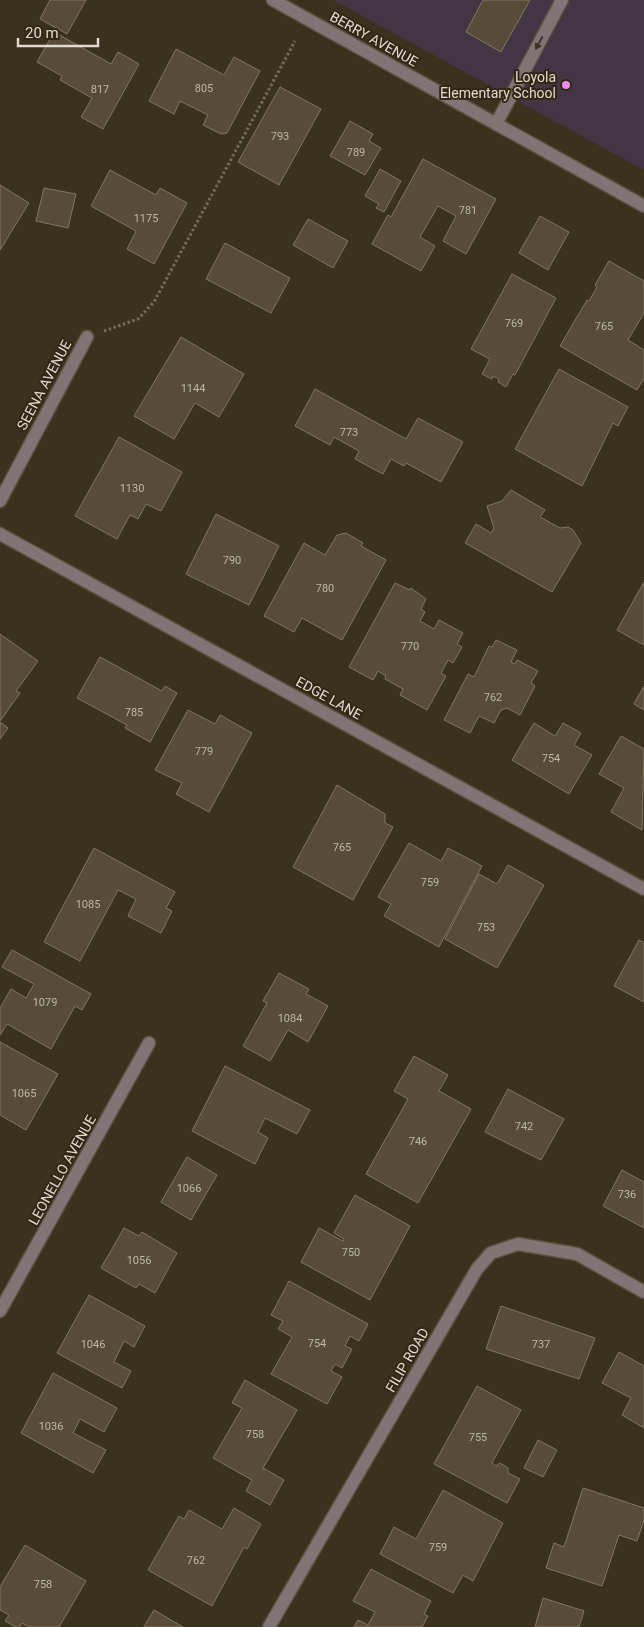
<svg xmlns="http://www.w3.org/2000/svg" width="644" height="1627" font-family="Roboto,sans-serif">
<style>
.education{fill:#423544}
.building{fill:#564c38;stroke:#817661}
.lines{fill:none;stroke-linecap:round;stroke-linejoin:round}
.minor-casing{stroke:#59503e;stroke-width:15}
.path{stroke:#746c5b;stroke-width:3;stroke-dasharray:2.5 2.5;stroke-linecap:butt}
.minor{stroke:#807477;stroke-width:12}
.oneway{fill:#3d3324}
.poi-dot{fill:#f28af3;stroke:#312815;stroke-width:2}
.labels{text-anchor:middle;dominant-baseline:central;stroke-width:4;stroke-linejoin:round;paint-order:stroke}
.number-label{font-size:11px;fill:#beb6a8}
.street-label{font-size:14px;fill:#e0dace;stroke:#312815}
.poi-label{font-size:14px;fill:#e0dace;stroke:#312815;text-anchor:end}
</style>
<rect width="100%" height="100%" fill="#3b321e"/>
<!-- education -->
<path class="education" d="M333,0H644V170Z"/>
<!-- building -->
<g class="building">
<path d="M50,0H86L67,34L40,19Z"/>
<path d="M483,0H530L501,52L466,32Z"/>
<path d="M54,32L111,64L118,52L139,64L103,129L81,117L92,98L60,80L62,76L37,62Z"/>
<path d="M176,49L224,75L234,57L260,71L227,133L221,134L203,125L208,115L180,101L174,114L149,101Z"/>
<path d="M280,87L321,109L279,185L238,162Z"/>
<path d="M350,121L373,134L369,141L381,148L365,175L330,156Z"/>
<path d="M423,159L496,199L466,254L443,241L456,216L438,206L420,237L435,246L421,271L372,244L388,215L391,217Z"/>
<path d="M380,169L401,181L384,212L376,208L379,204L365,196Z"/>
<path d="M110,170L156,195L160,188L187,203L154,264L127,249L136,231L91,206Z"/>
<path d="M0,185L29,203L0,250Z"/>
<path d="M44,188L76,194L68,228L36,221Z"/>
<path d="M540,216L569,232L548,270L519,253Z"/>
<path d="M308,219L348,241L333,268L293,245Z"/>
<path d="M225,243L290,278L271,313L206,279Z"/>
<path d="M609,261L644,281V313L628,340L644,350V378L637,390L560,346L587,300L589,301L597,287L595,285Z"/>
<path d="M512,274L556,298L515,375L513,374L506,387L498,382L499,379L493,376L492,379L482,374L490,359L471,349Z"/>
<path d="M181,337L244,374L219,417L195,403L174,439L134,416Z"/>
<path d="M559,369L628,407L618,426L613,423L582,486L515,449Z"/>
<path d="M315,389L406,439L418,418L463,442L441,482L406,463L404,466L391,459L383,474L355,459L359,451L334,437L330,445L295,426Z"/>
<path d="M119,437L182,472L161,511L146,504L138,519L130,515L117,539L75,516Z"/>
<path d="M511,490L545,510L540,517L560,528L568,527L573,530L581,543L552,592L465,543L476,524L491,533L494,528L487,506L502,501Z"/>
<path d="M216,514L279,546L249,605L186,574Z"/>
<path d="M346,533L363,543L361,546L386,560L342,640L302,618L294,632L264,616L304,543L325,555L337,535Z"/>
<path d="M644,582V645L617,630Z"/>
<path d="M395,583L410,590L411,588L426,599L421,609L425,612L420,621L434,629L439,620L463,633L457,644L462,647L453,663L448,660L441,673L446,676L427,710L400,695L403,689L385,679L386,676L378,671L373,680L349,667Z"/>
<path d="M0,634L38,661L16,691L20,693L0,721Z"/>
<path d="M496,640L517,650L511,662L515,664L517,660L538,671L531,683L535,686L520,715L507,708L501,710L494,723L479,716L470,733L444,720L468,674L474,677L489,646L492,647Z"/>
<path d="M100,657L162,691L165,686L177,693L150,742L125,728L127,725L77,698Z"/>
<path d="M644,686V710L634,704Z"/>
<path d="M188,710L215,724L220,715L252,733L209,812L176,794L182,783L155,770Z"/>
<path d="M0,722L8,728L0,739Z"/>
<path d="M534,723L555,736L563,723L581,733L574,745L592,755L569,794L512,760Z"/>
<path d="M621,736L644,749L642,830L611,812L624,788L599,774Z"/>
<path d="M337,785L385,814V823L393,827L353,900L293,867Z"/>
<path d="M409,843L441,861L448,848L482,866L439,947L384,916L391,904L378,897Z"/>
<path d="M94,848L175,892L166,908L172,911L161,933L128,916L136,899L118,890L80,961L44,942Z"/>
<path d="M508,865L544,885L497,968L445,939L479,874L497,884Z"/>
<path d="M639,940L644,943V1002L614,986Z"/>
<path d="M12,950L91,994L82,1010L75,1006L51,1049L7,1024L0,1035V1008L11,989L26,998L34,984L2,967Z"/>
<path d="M279,973L309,989L306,994L328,1006L308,1042L288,1030L270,1061L243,1046L267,1003L263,1001Z"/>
<path d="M0,1042L58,1074L26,1130L0,1115Z"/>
<path d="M414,1056L448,1075L439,1091L471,1109L418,1203L366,1174L408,1099L394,1091Z"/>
<path d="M225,1066L310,1110L297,1134L265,1118L258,1132L268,1138L255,1164L192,1131Z"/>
<path d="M508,1089L564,1119L541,1160L485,1132Z"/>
<path d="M187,1157L217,1175L191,1220L161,1202Z"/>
<path d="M622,1170L644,1182V1228L603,1206Z"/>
<path d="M355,1195L410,1226L370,1300L301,1262L319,1228L343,1241L344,1239L334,1233Z"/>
<path d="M124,1228L139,1236L142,1232L177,1253L155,1293L139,1284L136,1288L101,1268Z"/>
<path d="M289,1281L368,1324L359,1341L350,1336L345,1346L352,1349L342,1368L335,1364L331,1371L342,1377L327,1404L271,1374L292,1337L278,1329L283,1321L271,1315Z"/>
<path d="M89,1295L145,1326L134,1347L124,1341L114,1362L131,1371L122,1388L57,1353Z"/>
<path d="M501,1306L595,1338L579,1379L486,1349Z"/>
<path d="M619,1352L644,1366V1428L622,1415L631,1398L602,1383Z"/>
<path d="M53,1373L117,1408L104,1432L80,1419L73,1433L106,1450L93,1473L21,1433Z"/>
<path d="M245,1380L297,1410L263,1468L284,1480L270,1505L246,1491L252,1480L213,1458L242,1408L232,1403Z"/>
<path d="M477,1386L521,1410L492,1463L496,1466L500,1463L508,1468V1473L520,1479L507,1503L434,1464Z"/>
<path d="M538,1440L557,1450L543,1477L524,1468Z"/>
<path d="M583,1488L644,1508V1520L637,1541L619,1535L602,1586L546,1568L554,1543L564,1547Z"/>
<path d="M443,1490L503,1523L473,1581L463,1575L453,1593L380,1554L394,1527L416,1539Z"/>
<path d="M234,1508L261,1524L247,1549L244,1547L212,1606L148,1570L179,1516L184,1519L189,1510L222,1529Z"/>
<path d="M25,1545L86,1581L59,1627H29L22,1623L20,1627H16L5,1621L9,1615L0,1610V1587Z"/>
<path d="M371,1569L431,1601L424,1614L428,1616L422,1627H354L358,1620L368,1625L375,1612L353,1601Z"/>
<path d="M543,1598L584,1611L579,1627H535Z"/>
<path d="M154,1610L183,1627H144Z"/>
</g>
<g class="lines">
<defs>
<g id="minor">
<path d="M273,0L644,206"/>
<path d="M496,124L562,0"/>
<path d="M0,501L87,337"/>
<path d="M0,534L644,889"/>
<path d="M0,1311L149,1043"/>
<path d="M269,1627L477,1269L491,1253L518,1244L577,1254L644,1292"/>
</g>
</defs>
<!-- minor casing -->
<use href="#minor" class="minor-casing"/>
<!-- path -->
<path class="path" d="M104,331L138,319L154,302L295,41"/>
<!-- minor -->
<use href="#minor" class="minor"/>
</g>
<!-- one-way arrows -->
<defs><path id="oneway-solid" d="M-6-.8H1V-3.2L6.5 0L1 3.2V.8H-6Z" transform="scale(1.25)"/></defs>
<use class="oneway" href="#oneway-solid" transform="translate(539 43) rotate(118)"/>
<!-- markers -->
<circle class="poi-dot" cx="566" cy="85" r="5"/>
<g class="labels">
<!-- number labels -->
<g class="number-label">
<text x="204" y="88">805</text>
<text x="100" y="89">817</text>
<text x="280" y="136">793</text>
<text x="356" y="152">789</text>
<text x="468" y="210">781</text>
<text x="146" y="218">1175</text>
<text x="514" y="323">769</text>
<text x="604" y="326">765</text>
<text x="193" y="388">1144</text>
<text x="349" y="432">773</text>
<text x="132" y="488">1130</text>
<text x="232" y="560">790</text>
<text x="325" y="588">780</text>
<text x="410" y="646">770</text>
<text x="493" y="697">762</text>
<text x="134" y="712">785</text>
<text x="204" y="751">779</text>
<text x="551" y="758">754</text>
<text x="342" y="847">765</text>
<text x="430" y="882">759</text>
<text x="88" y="904">1085</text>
<text x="486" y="927">753</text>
<text x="45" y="1002">1079</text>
<text x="290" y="1018">1084</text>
<text x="24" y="1093">1065</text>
<text x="524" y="1126">742</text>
<text x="418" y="1141">746</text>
<text x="189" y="1188">1066</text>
<text x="627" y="1194">736</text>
<text x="351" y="1252">750</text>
<text x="139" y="1260">1056</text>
<text x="317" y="1343">754</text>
<text x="93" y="1344">1046</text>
<text x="541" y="1344">737</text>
<text x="51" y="1426">1036</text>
<text x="255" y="1434">758</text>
<text x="478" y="1437">755</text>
<text x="438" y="1547">759</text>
<text x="196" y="1560">762</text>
<text x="43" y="1584">758</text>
</g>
<!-- street labels -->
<g class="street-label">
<text transform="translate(374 39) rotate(29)">BERRY AVENUE</text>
<text transform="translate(44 385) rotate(-62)">SEENA AVENUE</text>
<text transform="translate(329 698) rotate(29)">EDGE LANE</text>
<text transform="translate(62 1170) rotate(-61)">LEONELLO AVENUE</text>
<text transform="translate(407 1360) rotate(-60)">FILIP ROAD</text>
</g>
<!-- poi labels -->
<g class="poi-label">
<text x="556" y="77">Loyola<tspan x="556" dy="16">Elementary School</tspan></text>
</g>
</g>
<!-- scale -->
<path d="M18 38v8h80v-8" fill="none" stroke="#e0dace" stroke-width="2.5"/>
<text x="25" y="38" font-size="15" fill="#e0dace" stroke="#312815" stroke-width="4" paint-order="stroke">20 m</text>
</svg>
